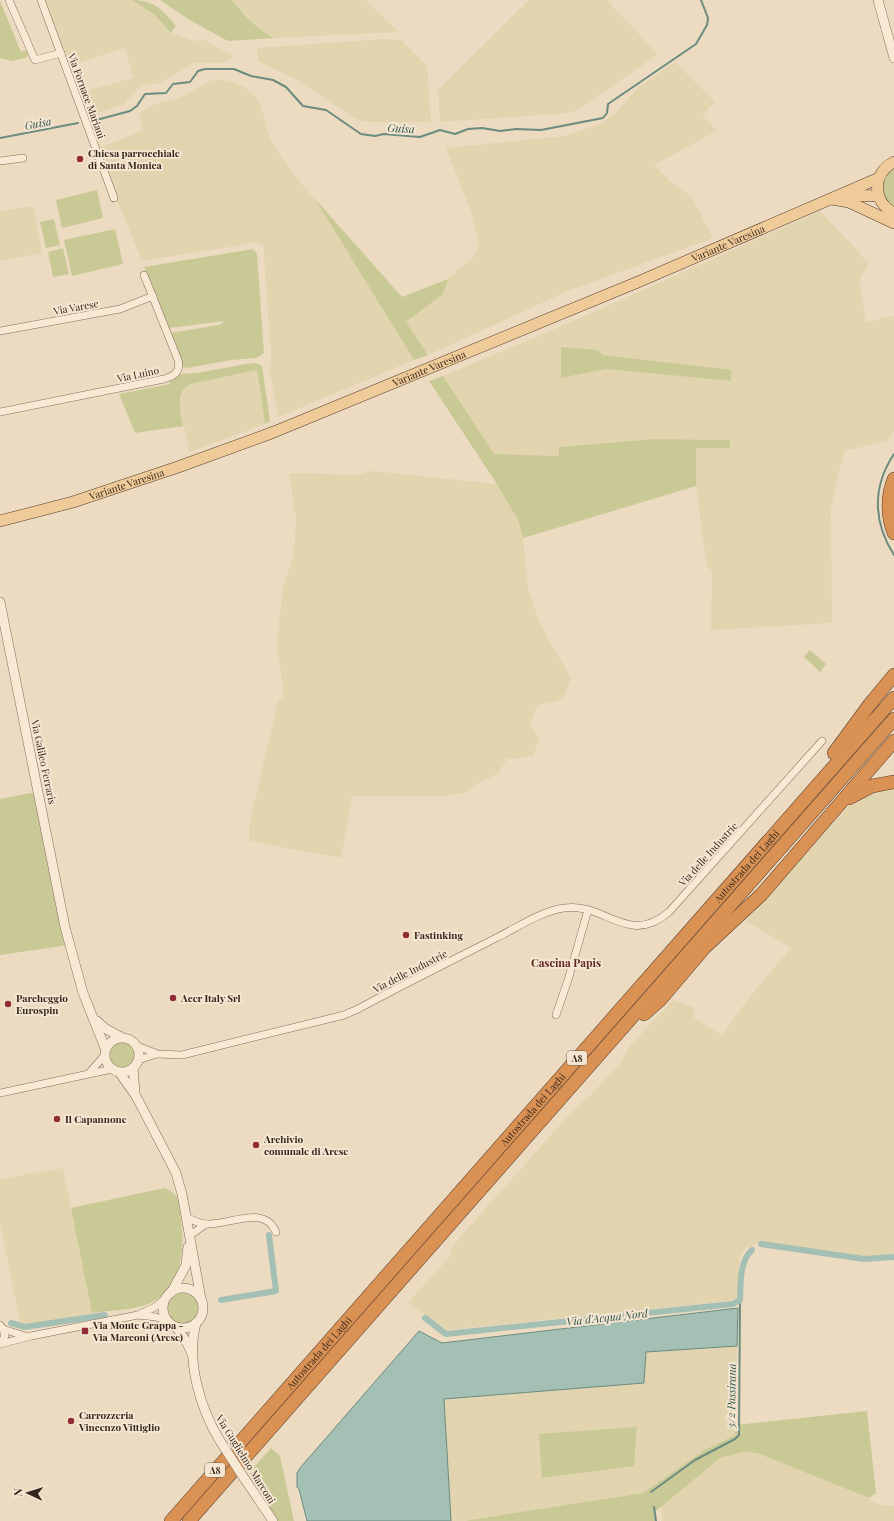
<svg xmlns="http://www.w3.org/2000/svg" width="894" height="1521" font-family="'Playfair Display',serif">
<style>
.farmland{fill:#e1d4af;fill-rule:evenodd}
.green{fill:#c9c996}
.water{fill:#a4bfb4;stroke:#6b8c80}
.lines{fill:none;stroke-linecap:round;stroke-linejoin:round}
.stream{stroke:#6b8c80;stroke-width:2}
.canal{stroke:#a4bfb4;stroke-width:6}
.minor-casing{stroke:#856c59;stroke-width:8}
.tertiary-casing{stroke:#856c59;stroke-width:10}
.primary-casing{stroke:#523b2e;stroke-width:12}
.motorway-casing{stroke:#523b2e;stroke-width:14}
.minor{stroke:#f7e9d4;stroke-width:7}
.tertiary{stroke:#f7e9d4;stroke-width:9}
.primary{stroke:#efcb99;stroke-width:11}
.motorway{stroke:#d99154;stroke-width:13}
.tertiary-bridge-casing{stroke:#856c59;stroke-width:10;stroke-linecap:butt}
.tertiary-bridge{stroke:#f7e9d4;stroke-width:9}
.poi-dot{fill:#912c37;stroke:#f4e6d0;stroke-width:1.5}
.labels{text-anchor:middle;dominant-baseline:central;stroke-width:4;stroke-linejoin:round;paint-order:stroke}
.shield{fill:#f4e6d0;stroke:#6e6053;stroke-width:1}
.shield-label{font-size:9px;font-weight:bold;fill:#35261d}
.street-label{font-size:10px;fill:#35261d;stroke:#f4e6d0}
.poi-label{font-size:10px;font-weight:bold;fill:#35261d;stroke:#f4e6d0;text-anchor:start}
.water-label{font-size:11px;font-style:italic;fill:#2d544e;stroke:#f4e6d0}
.neighbourhood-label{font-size:11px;font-weight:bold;fill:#60251e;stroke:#f4e6d0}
</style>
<rect width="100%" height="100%" fill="#ecdbc1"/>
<!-- farmland -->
<g class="farmland">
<path d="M44,0H132L155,15L171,33L193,41L204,40L233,56L224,63H194L160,83L145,85L137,89L124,104L88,117L79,93L133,78L125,48L67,67Z"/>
<path d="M232,0H366L399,32L274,38L262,32L251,22Z"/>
<path d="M529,0H607L658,54L581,108L570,113L440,122L438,90Z"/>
<path d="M386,39L401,40L427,66L431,122H366L356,119L299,81L258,61L257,48Z"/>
<path d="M675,62L715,102L702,115L717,131L654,165L673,184L692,197L713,238L568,291L428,355L406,322L443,294L448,279L475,255L479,243L472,214L446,148L564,136L603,123L618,110L640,86Z"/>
<path d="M219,79L233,82L246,88L256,97L261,106L268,133L273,143L290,170L315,199L414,360L278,417L270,373L271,353L263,244L254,242L237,246L142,261L96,149L142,131L139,114L150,106L182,97L210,81Z"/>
<path d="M33,206L42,253L0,261V211Z"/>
<path d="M820,211L869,263L859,280L866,322L894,316V431L887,441L844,451L831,507L832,623L711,630L712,571L707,566L696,486L695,448H730V440L654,439L559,447V456L494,454L443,376L562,326ZM597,350L603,355L730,381L606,369L561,378Z"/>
<path d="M257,370L265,424L190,452L178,403L187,386L190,384Z"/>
<path d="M372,471L497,484L518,520L523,538L528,588L541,626L571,678L564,697L555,702L538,705L530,723L540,739L532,757L507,759L498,774L480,782L464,793L444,796H352L341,858L249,841V826L278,701L284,698L277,641L283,589L294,554L296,519L289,473L358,475Z"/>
<path d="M894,788V1253L891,1255L863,1256L760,1242L745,1249L739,1257L738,1300L447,1330L408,1303L450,1256L454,1244L576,1107L592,1094L621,1062L630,1046L673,1000L694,1007V1018L722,1035L751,995L791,948L746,921L849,806L869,793Z"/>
<path d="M63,1168L92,1313L43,1324L21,1326L0,1222V1179Z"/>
<path d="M737,1346L735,1435L703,1451L643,1493L464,1521H451L444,1399L644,1383L646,1352ZM637,1427L634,1466L542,1478Z"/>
<path d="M743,1452L757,1453L860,1494L875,1503L885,1506H894V1521H662V1506L720,1458Z"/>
</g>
<!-- green -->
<g class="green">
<path d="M132,0C154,0 163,10 176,26L171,33L155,15Z"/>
<path d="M160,0H232C245,16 256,29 274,38L228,41L188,19Z"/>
<path d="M0,1L21,52L27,50L28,57L12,61L0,58Z"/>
<path d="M894,168V206C878,197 881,178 894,168Z"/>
<path d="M97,190L103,218L62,228L56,200Z"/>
<path d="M315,199L402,297L448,279L443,294L406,322L428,355L414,360Z"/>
<path d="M54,219L60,245L46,248L40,222Z"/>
<path d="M115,229L123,264L72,276L64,240Z"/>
<path d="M63,248L69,274L53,277L48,252Z"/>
<path d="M253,249L257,254L264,353L256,358L231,360L187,368L182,367L181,359L171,333L219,325L225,321L169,328L144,267Z"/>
<path d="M561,347L597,350L603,355L731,370V381L606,369L561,378Z"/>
<path d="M246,364L256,363L262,366L270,421L265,424L257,370L190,384C175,394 180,411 183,426L135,433L119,394L170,384L169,379L175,378L179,374L197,373Z"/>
<path d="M443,376L494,454L559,456V447L654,439L730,440V448H696V486L523,538L518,520L497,484L429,381Z"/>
<path d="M810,650L826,664L820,672L804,657Z"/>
<path d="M30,793L37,794L69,945L0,955V799Z"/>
<circle cx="121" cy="1055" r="14"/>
<path d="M164,1188C181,1194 179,1204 181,1220C185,1249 182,1286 152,1302C135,1311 111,1310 92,1313L71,1208Z"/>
<circle cx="183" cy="1308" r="15"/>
<path d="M867,1411L876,1493L869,1498L757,1453L743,1452L720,1458L656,1511L655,1521H464L643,1493L703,1451L735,1435L736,1425Z"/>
<path d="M637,1427L634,1466L542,1478L539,1434Z"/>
<path d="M271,1448L280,1456L294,1521H277L248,1474Z"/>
</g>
<!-- water -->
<path class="water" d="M738,1308L737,1346L646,1352L644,1383L444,1399L451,1521H307L299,1489L297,1487V1473L300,1468L419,1331L442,1343Z"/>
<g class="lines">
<!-- stream -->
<g class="stream">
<path d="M89,122L130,111L137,106L145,94L166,93L173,84L190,82L198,71L205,69H234L251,76L273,80L286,87L303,106L326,110L361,134L375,136L384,134L420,137L440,130L455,134L468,129L482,128L500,131L516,129L541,130L603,118L607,113L608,104L696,44L707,25L708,18L701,0"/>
<path d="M0,138L78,123"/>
<path d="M894,454C872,487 873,522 894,555"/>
<path d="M651,1492L695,1460L735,1439L739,1435L740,1300"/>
<path d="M654,1507L656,1521"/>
</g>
<!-- canal -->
<g class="canal">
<path d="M761,1244L864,1259L894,1257"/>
<path d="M221,1300L276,1291L269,1235"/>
<path d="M425,1318L446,1334L733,1304L740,1300C741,1283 739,1262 752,1250"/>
<path d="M11,1323L25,1327L105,1315"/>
</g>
<defs>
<g id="minor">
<path d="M9,0L35,60L61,53"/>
<path d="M41,0L114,198"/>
<path d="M0,161L23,158"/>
<path d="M0,331L120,309L153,296"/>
<path d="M0,412L164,379C174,376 181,372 178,360L144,275"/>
<path d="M556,1015L568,980L588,910"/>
<path d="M137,1046L158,1054L182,1055L344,1015L358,1009C404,984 451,961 498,937C518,927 542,911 564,908C605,902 628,947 669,912L822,741"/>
<path d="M138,1060L157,1054"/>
<path d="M90,1072L104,1056"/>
<path d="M0,1093L112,1069"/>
<path d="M186,1217C192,1220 200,1224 207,1224C231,1225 264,1204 276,1232"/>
<path d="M189,1236L206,1224"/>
<path d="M140,1314L155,1307L166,1298"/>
<path d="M0,1325L3,1329L5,1336L0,1344"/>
<path d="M3,1329L25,1336"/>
<path d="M0,1344L31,1336L138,1315L156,1317L168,1321"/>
</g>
<g id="tertiary">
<path d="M878,0L894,58"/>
<path d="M0,602L65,927L83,993L105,1048"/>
<path d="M97,1021L106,1029L121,1037"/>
<circle cx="122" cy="1055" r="17"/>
<path d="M133,1068L135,1092"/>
<path d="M119,1072L136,1096L176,1173L182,1194L201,1299"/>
<circle cx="183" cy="1308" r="20"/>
<path d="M171,1293L186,1265L188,1247"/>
<path d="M196,1323C186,1361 200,1408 220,1441"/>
<path d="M176,1327L186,1341L192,1354"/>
<path d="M244,1478L273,1521"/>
</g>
<g id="primary">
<path d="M894,162C872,173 872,202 894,213"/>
<path d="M845,195L878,196"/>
<path d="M832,199L849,202L894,223"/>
<path id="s1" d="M0,521L73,502L178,467L274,432L638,282L879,178"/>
</g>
<g id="motorway">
<path d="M894,479C887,496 887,516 894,533"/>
<path d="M834,753L870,704L894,675"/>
<path d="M849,798L872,786L894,782"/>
<path d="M644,1014L660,1000L705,947L761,895L894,741"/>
<path id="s2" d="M171,1521L894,698"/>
<path d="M189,1521L894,719"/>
</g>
</defs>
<!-- minor casing -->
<use href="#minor" class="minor-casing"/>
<!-- tertiary casing -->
<use href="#tertiary" class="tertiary-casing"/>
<!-- primary casing -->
<use href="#primary" class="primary-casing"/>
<!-- motorway casing -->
<use href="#motorway" class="motorway-casing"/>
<!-- minor -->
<use href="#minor" class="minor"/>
<!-- tertiary -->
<use href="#tertiary" class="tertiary"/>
<!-- primary -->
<use href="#primary" class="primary"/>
<!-- motorway -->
<use href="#motorway" class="motorway"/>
<defs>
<path id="tertiary-bridge" d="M220,1441L244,1478"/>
</defs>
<!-- tertiary-bridge casing -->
<use href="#tertiary-bridge" class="tertiary-bridge-casing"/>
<!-- tertiary-bridge -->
<use href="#tertiary-bridge" class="tertiary-bridge"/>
</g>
<!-- markers -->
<g class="poi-dot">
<circle cx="80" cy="159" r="4"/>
<circle cx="406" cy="935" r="4"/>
<circle cx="173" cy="998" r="4"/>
<circle cx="8" cy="1004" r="4"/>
<circle cx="57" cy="1119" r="4"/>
<circle cx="256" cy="1145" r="4"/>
<rect x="81" y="1327" width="8" height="8" rx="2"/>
<circle cx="71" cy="1421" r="4"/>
</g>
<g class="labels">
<!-- shield labels -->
<g class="shield">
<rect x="567" y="1051" width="20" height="14" rx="3"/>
<rect x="205" y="1463" width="20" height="14" rx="3"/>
</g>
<g class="shield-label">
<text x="577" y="1058">A8</text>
<text x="215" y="1470">A8</text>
</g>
<!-- street labels -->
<g class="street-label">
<text transform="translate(87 96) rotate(70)">Via Fornace Mariani</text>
<text stroke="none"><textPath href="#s1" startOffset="780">Variante Varesina</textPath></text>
<text transform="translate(76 307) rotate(-10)">Via Varese</text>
<text stroke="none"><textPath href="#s1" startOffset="456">Variante Varesina</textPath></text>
<text transform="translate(138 374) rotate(-12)">Via Luino</text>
<text stroke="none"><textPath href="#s1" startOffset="132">Variante Varesina</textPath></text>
<text transform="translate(44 762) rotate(78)">Via Galileo Ferraris</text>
<text transform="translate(708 854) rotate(-48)">Via delle Industrie</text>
<text stroke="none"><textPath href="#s2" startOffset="872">Autostrada dei Laghi</textPath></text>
<text transform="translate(410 971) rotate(-27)">Via delle Industrie</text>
<text stroke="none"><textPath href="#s2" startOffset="548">Autostrada dei Laghi</textPath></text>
<text stroke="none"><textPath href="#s2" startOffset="224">Autostrada dei Laghi</textPath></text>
<text transform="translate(246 1459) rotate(58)">Via Guglielmo Marconi</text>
</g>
<!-- poi labels -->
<g class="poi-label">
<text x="88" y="153">Chiesa parrocchiale<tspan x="88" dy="12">di Santa Monica</tspan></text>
<text x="414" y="935">Fastinking</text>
<text x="16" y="998">Parcheggio<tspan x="16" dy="12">Eurospin</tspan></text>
<text x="181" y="998">Acer Italy Srl</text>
<text x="65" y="1119">Il Capannone</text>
<text x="264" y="1139">Archivio<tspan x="264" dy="12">comunale di Arese</tspan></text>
<text x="93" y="1325">Via Monte Grappa -<tspan x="93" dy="12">Via Marconi (Arese)</tspan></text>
<text x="79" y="1415">Carrozzeria<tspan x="79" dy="12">Vincenzo Vittiglio</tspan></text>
</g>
<!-- water labels -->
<g class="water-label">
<text transform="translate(38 123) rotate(-11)">Guisa</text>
<text transform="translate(401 128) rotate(3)">Guisa</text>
<text transform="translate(607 1317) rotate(-6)">Via d'Acqua Nord</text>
<text transform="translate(731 1396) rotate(-89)">3/2 Passirana</text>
</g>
<!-- neighbourhood labels -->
<g class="neighbourhood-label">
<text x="566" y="962">Cascina Papis</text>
</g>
</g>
<!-- north arrow -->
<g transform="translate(28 1493) rotate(274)" stroke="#f4e6d0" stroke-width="3" paint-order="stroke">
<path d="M0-3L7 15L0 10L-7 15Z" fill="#35261d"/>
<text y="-6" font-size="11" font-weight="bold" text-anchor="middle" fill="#35261d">N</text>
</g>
</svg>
